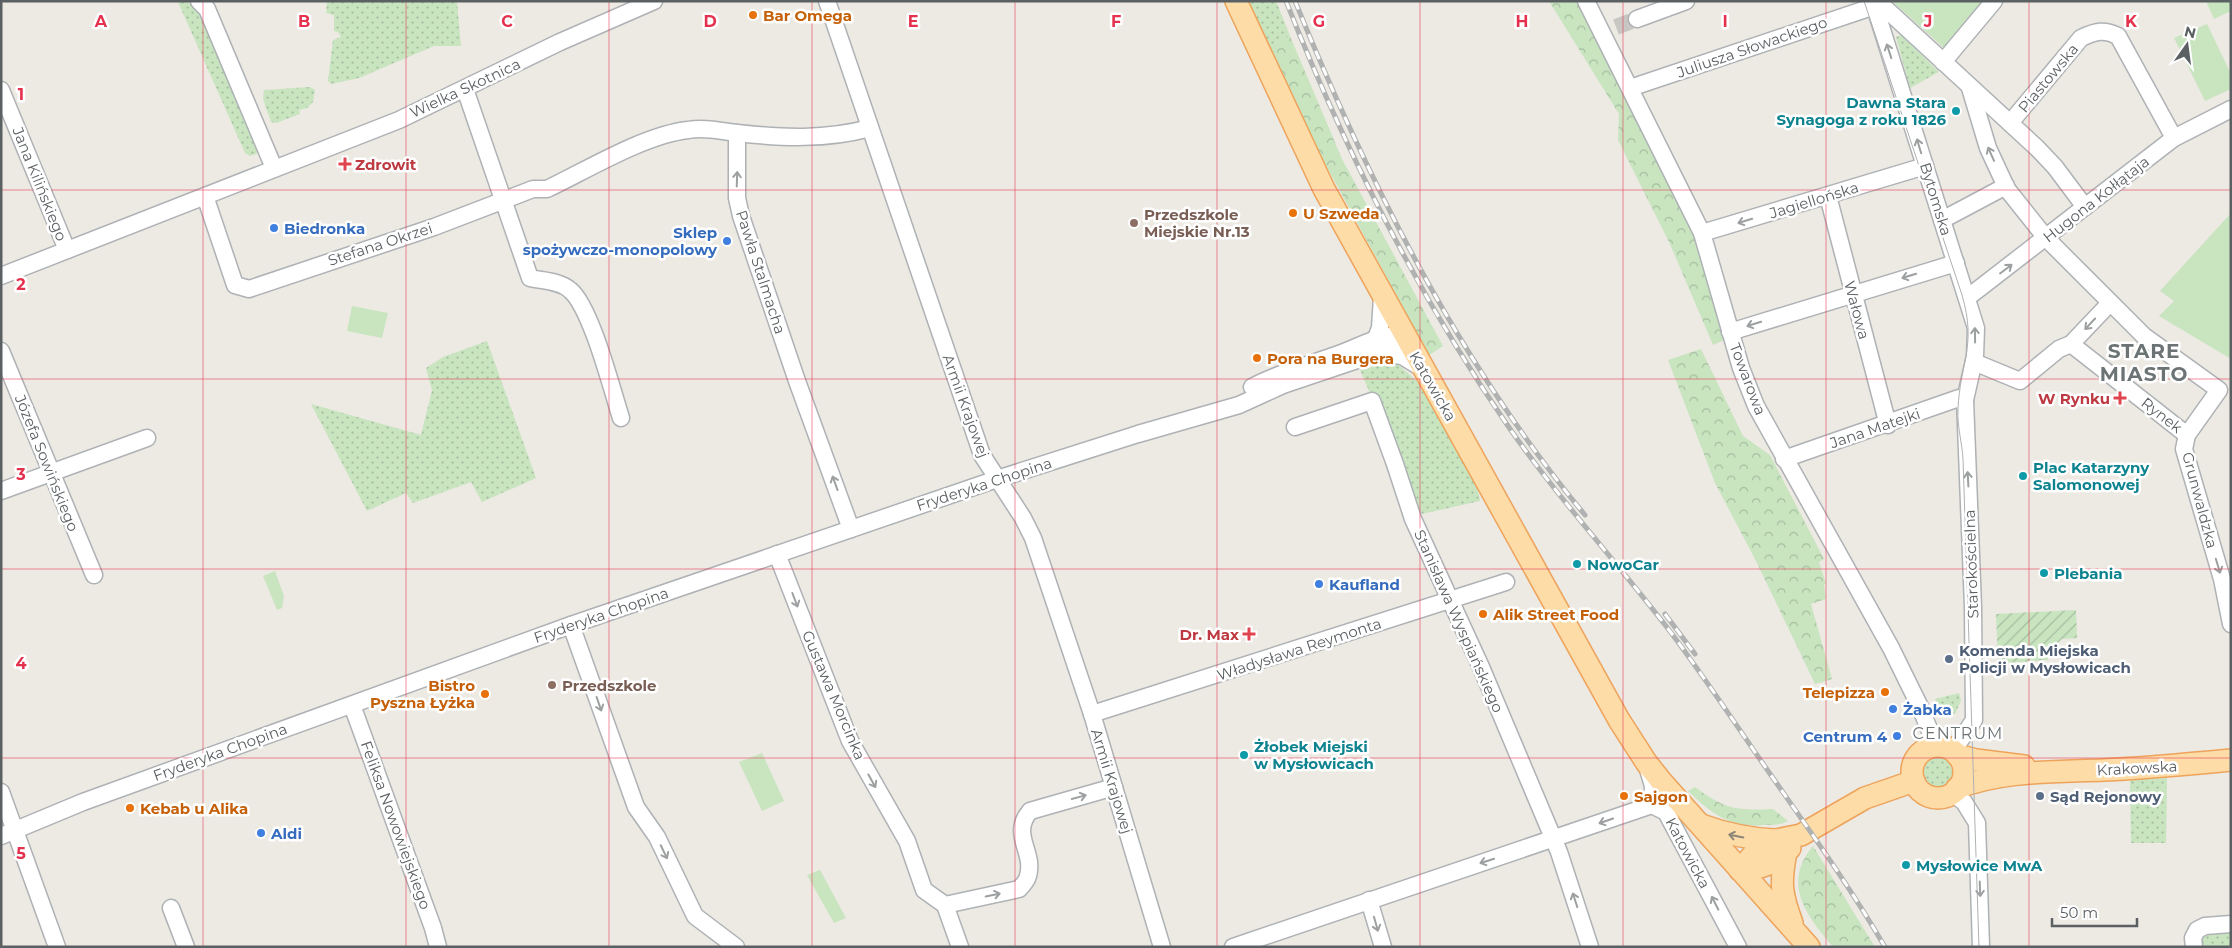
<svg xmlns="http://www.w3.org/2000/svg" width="2232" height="948" font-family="Montserrat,sans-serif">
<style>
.grass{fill:url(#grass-dots)}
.forest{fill:url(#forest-crowns)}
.park{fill:#c8e5c0}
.garden{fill:url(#garden-furrows)}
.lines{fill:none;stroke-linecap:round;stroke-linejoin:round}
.minor-tunnel{stroke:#c8c7c3;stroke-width:16;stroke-dasharray:16 8;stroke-linecap:butt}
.minor-casing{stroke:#aeb2b5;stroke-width:19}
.major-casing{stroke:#eea35b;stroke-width:24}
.minor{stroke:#fff;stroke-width:16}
.major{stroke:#fddca8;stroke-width:21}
.tram{stroke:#b0b1b1;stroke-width:1}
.rail-casing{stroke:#b0b1b1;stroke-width:5}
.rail{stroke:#fff;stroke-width:3;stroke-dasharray:9;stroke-linecap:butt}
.oneway{stroke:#9da0a1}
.oneway2{stroke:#8c8578}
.grid{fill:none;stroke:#e5314d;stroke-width:1;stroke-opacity:0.55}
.food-dot{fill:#e8710a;stroke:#fff;stroke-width:2}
.culture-dot{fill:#0f9aa8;stroke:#fff;stroke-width:2}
.health-dot{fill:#e0444e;stroke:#fff;stroke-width:2}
.education-dot{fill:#8d6e63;stroke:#fff;stroke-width:2}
.shop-dot{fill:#3f7fe0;stroke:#fff;stroke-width:2}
.service-dot{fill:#5c6f8a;stroke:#fff;stroke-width:2}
.labels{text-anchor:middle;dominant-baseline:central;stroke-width:5;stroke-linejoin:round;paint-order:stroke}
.food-label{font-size:15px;font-weight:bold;fill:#c56008;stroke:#fff;text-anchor:start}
.street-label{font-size:15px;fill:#5b6063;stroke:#fff}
.culture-label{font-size:15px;font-weight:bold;fill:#0d838f;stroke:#fff;text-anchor:start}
.health-label{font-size:15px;font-weight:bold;fill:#be3a42;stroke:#fff;text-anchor:end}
.education-label{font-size:15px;font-weight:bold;fill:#785e54;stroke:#fff;text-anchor:start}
.shop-label{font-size:15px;font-weight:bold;fill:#366cbe;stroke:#fff;text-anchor:start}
.service-label{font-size:15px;font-weight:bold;fill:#4e5e75;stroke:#fff;text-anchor:start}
.neighbourhood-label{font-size:16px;letter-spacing:1px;fill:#6c7375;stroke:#fff}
.district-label{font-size:20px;font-weight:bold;letter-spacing:1px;fill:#6c7375;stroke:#fff}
.grid-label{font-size:16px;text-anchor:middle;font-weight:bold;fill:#e5314d;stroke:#fff;stroke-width:5;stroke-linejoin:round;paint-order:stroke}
</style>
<defs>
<pattern id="grass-dots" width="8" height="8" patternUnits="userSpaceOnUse" patternTransform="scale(1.25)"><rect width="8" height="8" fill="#c8e5c0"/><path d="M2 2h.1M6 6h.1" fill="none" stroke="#a5bda0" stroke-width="1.8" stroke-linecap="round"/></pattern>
<pattern id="forest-crowns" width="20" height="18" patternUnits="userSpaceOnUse" patternTransform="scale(1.25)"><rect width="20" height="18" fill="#c8e5c0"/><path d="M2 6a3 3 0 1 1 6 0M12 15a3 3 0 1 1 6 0" fill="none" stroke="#a5bda0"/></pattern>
<pattern id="garden-furrows" width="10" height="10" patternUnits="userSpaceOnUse" patternTransform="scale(1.25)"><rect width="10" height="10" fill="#c8e5c0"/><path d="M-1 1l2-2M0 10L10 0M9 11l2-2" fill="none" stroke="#a5bda0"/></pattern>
</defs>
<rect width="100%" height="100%" fill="#ede9e3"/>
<!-- grass -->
<g class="grass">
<path d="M186,1L202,12L259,150L256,154L250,156L245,153L178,2Z"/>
<path d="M327,1H457L461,46H434L359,78L331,84L328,81L333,40L341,37L338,32L334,31V15L326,13Z"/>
<path d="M1249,1H1276L1290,36L1269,47Z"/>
<path d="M1901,35L1939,72L1910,88L1896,37Z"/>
<path d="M310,87L315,90L313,102L307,108L299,110L300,114L276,123L271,122L263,99L264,90Z"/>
<path d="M487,341L536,478L482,502L471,482L413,503L406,493L367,511L311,404L421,435L432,390L426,368L443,357Z"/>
<path d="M1394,361L1417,381L1475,477L1480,501L1422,514L1360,370Z"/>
<path d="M1959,693L1961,701L1955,714C1943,715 1939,709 1935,699Z"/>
<path d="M1942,751C1950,754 1963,768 1958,778C1956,782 1949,787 1946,790L1921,787C1914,766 1917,753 1942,751Z"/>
<path d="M2167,778L2166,843H2131L2130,780Z"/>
<path d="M2231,931V946L2201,947L2199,941L2204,934Z"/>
</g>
<!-- forest -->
<g class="forest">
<path d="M1549,1H1576L1647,136L1692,231L1724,340L1713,345L1670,244L1618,140L1619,114Z"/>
<path d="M1290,36L1342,159L1443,346L1429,355L1316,147L1269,47Z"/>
<path d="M1701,349L1743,436L1770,455L1824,559L1819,562L1826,583L1824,585L1826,599L1811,604L1832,679L1815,684L1756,561L1715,483L1668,360Z"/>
<path d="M1695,787C1725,809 1736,811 1773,809L1788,821C1781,825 1773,825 1765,825C1730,828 1712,814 1688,791Z"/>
<path d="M1813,846L1875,947H1833C1807,916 1781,884 1813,846Z"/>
</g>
<!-- park -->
<g class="park">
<path d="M1892,1H2005L1956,59Z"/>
<path d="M2206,1H2231V11L2214,19Z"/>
<path d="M2207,24L2231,74V89L2205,101L2174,38Z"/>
<path d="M2231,213V359L2159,316L2174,301L2160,291Z"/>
<path d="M352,306L388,313L382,338L347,331Z"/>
<path d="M275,571L284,596L282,608L277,610L263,576Z"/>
<path d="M762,753L784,801L762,811L739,762Z"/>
<path d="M820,870L846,918L834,923L807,875Z"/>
</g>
<!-- garden -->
<path class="garden" d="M2076,610L2077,638L2062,639L2049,652L2048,660L1998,664L1996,614Z"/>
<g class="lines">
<!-- minor-tunnel -->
<path class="minor-tunnel" d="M1616,27L1637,19"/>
<defs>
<g id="minor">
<path d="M199,1L207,9L274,168"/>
<path d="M827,1L982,455L1023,518L1033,538L1092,714L1162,947"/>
<path d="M1586,1L1702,233L1741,368L1756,406L1891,648L1920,707L1936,746"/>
<path d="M1873,1L1976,328L1975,356L1965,400L1973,607L1974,720L1953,751"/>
<path d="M1637,19L1686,1"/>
<path d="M1943,62L1994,1"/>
<path d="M1630,88L1878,5L1885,8L2037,148L2055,167L2085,207"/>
<path d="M1970,88L1988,148L2007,189L2046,238L2144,336L2219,390L2187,435L2184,449L2222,579L2231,624"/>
<path d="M465,89L530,278C543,281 560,281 570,290C591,307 612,390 621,418"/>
<path d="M1,90L67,250"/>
<path d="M2010,123L2081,38C2096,31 2104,29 2118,36L2174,138"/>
<path d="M737,133V198L741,216L797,381L851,529"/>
<path d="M205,196L235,285L249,289L434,227L533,189H547C587,170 644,135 688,130C705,127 720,131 737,133C782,138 826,140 870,128"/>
<path d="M1828,196L1888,425"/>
<path d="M1942,220L2006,186"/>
<path d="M1702,233L1925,166"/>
<path d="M1,276L399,120L560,42L654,1"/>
<path d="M1967,298L2174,138L2231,109"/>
<path d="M1730,332L1956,263"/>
<path d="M1376,338L1380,328L1382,297"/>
<path d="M2071,344L2187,435"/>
<path d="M1,351L94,575"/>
<path d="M1378,353L1402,356L1423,369"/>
<path d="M1974,362L2020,381L2059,349L2071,344L2110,303"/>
<path d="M1252,387C1278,373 1306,366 1333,356C1358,348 1377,334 1404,335"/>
<path d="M1295,427L1372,401L1395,464L1413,519L1481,667L1559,852L1590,947"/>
<path d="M1784,459L1959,398L1965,400"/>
<path d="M1,491L147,438"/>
<path d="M777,554L850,741L907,841L924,890L945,905L1019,889C1022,886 1027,881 1028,876C1035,851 1010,835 1030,811L1114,787"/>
<path d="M571,625L636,807L657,837L695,916L736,947"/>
<path d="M352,705L433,928L438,947"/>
<path d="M1092,714L1506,582"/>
<path d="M1647,766L1653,786L1652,805"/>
<path d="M1,792L57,947"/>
<path d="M1952,793L1964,802L1977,823L1981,947"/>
<path d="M1652,805L1666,812L1738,947"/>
<path d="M1,836L83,802L571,625L997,479L1138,434L1239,405L1283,385L1378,353L1405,337"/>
<path d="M1369,900L1383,947"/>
<path d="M945,905L960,947"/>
<path d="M171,908L186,947"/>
<path d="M1233,947L1652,805"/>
<path d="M2194,947L2193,938L2197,930L2205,926L2231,924"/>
</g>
<g id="major">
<path d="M1236,1L1324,189L1619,720L1646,762L1661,781L1809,947"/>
<circle cx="1938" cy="772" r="26"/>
<path d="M1957,755L1976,760L2024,766"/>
<path d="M1957,788C2003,770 2055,772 2104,770C2147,768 2189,764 2231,760"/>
<path d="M1701,825C1726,834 1749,839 1775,840"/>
<path d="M1786,852C1780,883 1781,893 1792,923"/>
<path d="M1740,870L1757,850L1776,840L1801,835L1865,798L1914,781"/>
<path d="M1740,870C1760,869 1776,864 1790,848"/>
</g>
</defs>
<!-- minor casing -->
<use href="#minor" class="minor-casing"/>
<!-- major casing -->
<use href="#major" class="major-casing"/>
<!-- minor -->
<use href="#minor" class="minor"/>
<!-- major -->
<use href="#major" class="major"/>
<!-- tram -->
<path class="tram" d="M1864,1L1962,295C1977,346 1960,362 1958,409C1957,426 1962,442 1963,459L1979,947"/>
<defs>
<g id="rail">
<path d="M1286,1C1345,150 1417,294 1508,426C1557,497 1616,561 1669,630C1703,675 1734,722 1766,768C1807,827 1849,885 1885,947"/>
<path d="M1295,1C1369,183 1459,363 1585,515"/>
<path d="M1665,614L1695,654"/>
</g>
</defs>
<!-- rail casing -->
<use href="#rail" class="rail-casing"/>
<!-- rail -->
<use href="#rail" class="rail"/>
</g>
<!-- one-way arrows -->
<defs><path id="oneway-shaft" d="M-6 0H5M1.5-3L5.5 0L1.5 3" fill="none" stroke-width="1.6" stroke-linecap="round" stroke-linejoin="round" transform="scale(1.25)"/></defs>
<g class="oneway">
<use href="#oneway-shaft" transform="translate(1889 51) rotate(-108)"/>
<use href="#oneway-shaft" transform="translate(1919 146) rotate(-107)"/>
<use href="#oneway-shaft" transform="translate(1991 154) rotate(-114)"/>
<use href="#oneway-shaft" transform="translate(737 179) rotate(-88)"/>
<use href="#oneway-shaft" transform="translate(1745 221) rotate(163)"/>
<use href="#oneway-shaft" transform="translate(2006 269) rotate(-37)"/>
<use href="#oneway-shaft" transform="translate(1909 276) rotate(163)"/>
<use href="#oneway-shaft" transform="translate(1754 324) rotate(163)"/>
<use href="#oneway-shaft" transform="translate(2090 324) rotate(133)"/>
<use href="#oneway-shaft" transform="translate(1975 335) rotate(-91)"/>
<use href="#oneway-shaft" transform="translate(1968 479) rotate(-93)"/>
<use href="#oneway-shaft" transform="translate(835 483) rotate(-110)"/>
<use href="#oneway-shaft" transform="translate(2218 566) rotate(73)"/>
<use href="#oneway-shaft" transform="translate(795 600) rotate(69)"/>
<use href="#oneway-shaft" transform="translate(599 704) rotate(71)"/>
<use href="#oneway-shaft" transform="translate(872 781) rotate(61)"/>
<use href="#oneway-shaft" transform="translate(1079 797) rotate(-15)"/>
<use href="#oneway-shaft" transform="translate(1606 821) rotate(161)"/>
<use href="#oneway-shaft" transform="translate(664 852) rotate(64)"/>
<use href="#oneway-shaft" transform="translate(1487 861) rotate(162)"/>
<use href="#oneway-shaft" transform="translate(1980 889) rotate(88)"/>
<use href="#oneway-shaft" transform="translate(993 895) rotate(-12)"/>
<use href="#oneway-shaft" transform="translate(1575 900) rotate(-108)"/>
<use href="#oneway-shaft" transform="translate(1715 903) rotate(-117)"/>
<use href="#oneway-shaft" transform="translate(1376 924) rotate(74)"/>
</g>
<use class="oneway2" href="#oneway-shaft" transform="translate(1736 836) rotate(-169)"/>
<!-- grid -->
<path class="grid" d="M203,1V947M406,1V947M609,1V947M812,1V947M1015,1V947M1217,1V947M1420,1V947M1623,1V947M1826,1V947M2029,1V947M1,190H2231M1,379H2231M1,569H2231M1,758H2231"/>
<!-- markers -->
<g class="food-dot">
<circle cx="753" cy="15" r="5"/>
<circle cx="1293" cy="213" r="5"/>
<circle cx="1257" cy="358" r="5"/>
<circle cx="1483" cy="614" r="5"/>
<circle cx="1885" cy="692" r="5"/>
<circle cx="485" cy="694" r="5"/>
<circle cx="1624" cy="796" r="5"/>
<circle cx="130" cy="808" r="5"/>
</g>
<g class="culture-dot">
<circle cx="1956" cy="111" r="5"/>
<circle cx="2023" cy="476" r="5"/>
<circle cx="1577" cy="564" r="5"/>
<circle cx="2044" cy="573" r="5"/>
<circle cx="1244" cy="755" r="5"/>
<circle cx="1906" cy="865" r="5"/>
</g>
<g class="health-dot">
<path d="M342.5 156.5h5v5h5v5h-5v5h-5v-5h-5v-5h5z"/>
<path d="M2117.5 390.5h5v5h5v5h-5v5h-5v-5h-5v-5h5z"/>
<path d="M1246.5 626.5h5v5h5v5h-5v5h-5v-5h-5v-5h5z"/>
</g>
<g class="education-dot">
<circle cx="1134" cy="223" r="5"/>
<circle cx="552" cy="685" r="5"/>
</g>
<g class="shop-dot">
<circle cx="274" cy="228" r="5"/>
<circle cx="727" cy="241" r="5"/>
<circle cx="1319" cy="584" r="5"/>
<circle cx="1893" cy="709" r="5"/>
<circle cx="1897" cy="736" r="5"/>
<circle cx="261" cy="833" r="5"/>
</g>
<g class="service-dot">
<circle cx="1949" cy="659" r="5"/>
<circle cx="2040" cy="796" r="5"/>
</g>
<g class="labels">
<!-- food labels -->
<g class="food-label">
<text x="763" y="15">Bar Omega</text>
<text x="1303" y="213">U Szweda</text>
<text x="1267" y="358">Pora na Burgera</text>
<text x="1493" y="614">Alik Street Food</text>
<text x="475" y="685" text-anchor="end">Bistro<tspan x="475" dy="17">Pyszna Łyżka</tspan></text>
<text x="1875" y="692" text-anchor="end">Telepizza</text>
<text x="1634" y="796">Sajgon</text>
<text x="140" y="808">Kebab u Alika</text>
</g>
<!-- street labels -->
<g class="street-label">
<text transform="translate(1752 47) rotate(-19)">Juliusza Słowackiego</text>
<text transform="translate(2048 78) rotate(-50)">Piastowska</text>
<text transform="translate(465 88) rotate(-25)">Wielka Skotnica</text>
<text transform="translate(40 184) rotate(68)">Jana Kilińskiego</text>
<text transform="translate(1936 199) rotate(73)">Bytomska</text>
<text transform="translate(2096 199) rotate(-38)">Hugona Kołłątaja</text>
<text transform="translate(1814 200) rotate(-17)">Jagiellońska</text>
<text transform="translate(380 244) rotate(-18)">Stefana Okrzei</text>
<text transform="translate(761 272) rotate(72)">Pawła Stalmacha</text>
<text transform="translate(1857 310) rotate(75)">Wałowa</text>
<text transform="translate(1748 379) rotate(69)">Towarowa</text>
<text transform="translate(1433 386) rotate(60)">Katowicka</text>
<text transform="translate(966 406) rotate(70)">Armii Krajowej</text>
<text transform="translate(2162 415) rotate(38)">Rynek</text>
<text transform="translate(1875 428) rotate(-19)">Jana Matejki</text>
<text transform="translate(47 463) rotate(68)">Józefa Sowińskiego</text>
<text transform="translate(984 484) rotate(-18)">Fryderyka Chopina</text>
<text transform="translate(2200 500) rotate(75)">Grunwaldzka</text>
<text transform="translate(1971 564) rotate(-92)">Starokościelna</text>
<text transform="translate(601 615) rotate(-19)">Fryderyka Chopina</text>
<text transform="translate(1459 621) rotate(66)">Stanisława Wyspiańskiego</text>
<text transform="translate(1299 649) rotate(-18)">Władysława Reymonta</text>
<text transform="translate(834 695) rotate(67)">Gustawa Morcinka</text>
<text transform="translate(220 752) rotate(-20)">Fryderyka Chopina</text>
<text transform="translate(2137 768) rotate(-3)">Krakowska</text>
<text transform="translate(1112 781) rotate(73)">Armii Krajowej</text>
<text transform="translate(396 825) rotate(70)">Feliksa Nowowiejskiego</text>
<text transform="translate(1688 853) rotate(62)">Katowicka</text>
</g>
<!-- culture labels -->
<g class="culture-label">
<text x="1946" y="102" text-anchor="end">Dawna Stara<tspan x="1946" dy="17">Synagoga z roku 1826</tspan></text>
<text x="2033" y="467">Plac Katarzyny<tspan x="2033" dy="17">Salomonowej</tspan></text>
<text x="1587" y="564">NowoCar</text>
<text x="2054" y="573">Plebania</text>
<text x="1254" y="746">Żłobek Miejski<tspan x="1254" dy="17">w Mysłowicach</tspan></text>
<text x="1916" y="865">Mysłowice MwA</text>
</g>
<!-- health labels -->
<g class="health-label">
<text x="355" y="164" text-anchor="start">Zdrowit</text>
<text x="2110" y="398">W Rynku</text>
<text x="1239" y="634">Dr. Max</text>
</g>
<!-- education labels -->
<g class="education-label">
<text x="1144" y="214">Przedszkole<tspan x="1144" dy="17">Miejskie Nr.13</tspan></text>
<text x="562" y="685">Przedszkole</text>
</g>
<!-- shop labels -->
<g class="shop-label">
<text x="284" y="228">Biedronka</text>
<text x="717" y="232" text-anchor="end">Sklep<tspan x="717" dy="17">spożywczo-monopolowy</tspan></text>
<text x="1329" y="584">Kaufland</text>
<text x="1903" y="709">Żabka</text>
<text x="1887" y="736" text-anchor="end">Centrum 4</text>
<text x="271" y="833">Aldi</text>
</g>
<!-- service labels -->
<g class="service-label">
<text x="1959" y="650">Komenda Miejska<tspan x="1959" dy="17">Policji w Mysłowicach</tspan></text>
<text x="2050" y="796">Sąd Rejonowy</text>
</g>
<!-- neighbourhood labels -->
<g class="neighbourhood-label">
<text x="1958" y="733">CENTRUM</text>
</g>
<!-- district labels -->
<g class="district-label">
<text x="2144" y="351">STARE<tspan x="2144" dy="23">MIASTO</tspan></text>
</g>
</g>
<g class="grid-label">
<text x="101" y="27">A</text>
<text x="304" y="27">B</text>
<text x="507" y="27">C</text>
<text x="710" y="27">D</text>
<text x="913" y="27">E</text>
<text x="1116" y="27">F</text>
<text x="1319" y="27">G</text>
<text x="1522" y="27">H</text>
<text x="1725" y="27">I</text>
<text x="1928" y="27">J</text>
<text x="2131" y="27">K</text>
<text x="21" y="100">1</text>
<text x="21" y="290">2</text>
<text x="21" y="480">3</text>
<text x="21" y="669">4</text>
<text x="21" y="859">5</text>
</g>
<!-- border -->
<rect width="2232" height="948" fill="none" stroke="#5b6063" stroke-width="5"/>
<!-- north arrow -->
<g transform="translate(2187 45) rotate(14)" stroke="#ffffff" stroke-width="4" paint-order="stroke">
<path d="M0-4L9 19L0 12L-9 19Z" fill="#5b6063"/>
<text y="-8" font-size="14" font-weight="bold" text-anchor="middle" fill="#5b6063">N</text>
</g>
<!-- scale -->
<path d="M2052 918v8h85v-8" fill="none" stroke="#5b6063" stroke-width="2.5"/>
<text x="2060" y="918" font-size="15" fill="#5b6063" stroke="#ffffff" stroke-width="4" paint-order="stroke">50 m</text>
</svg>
